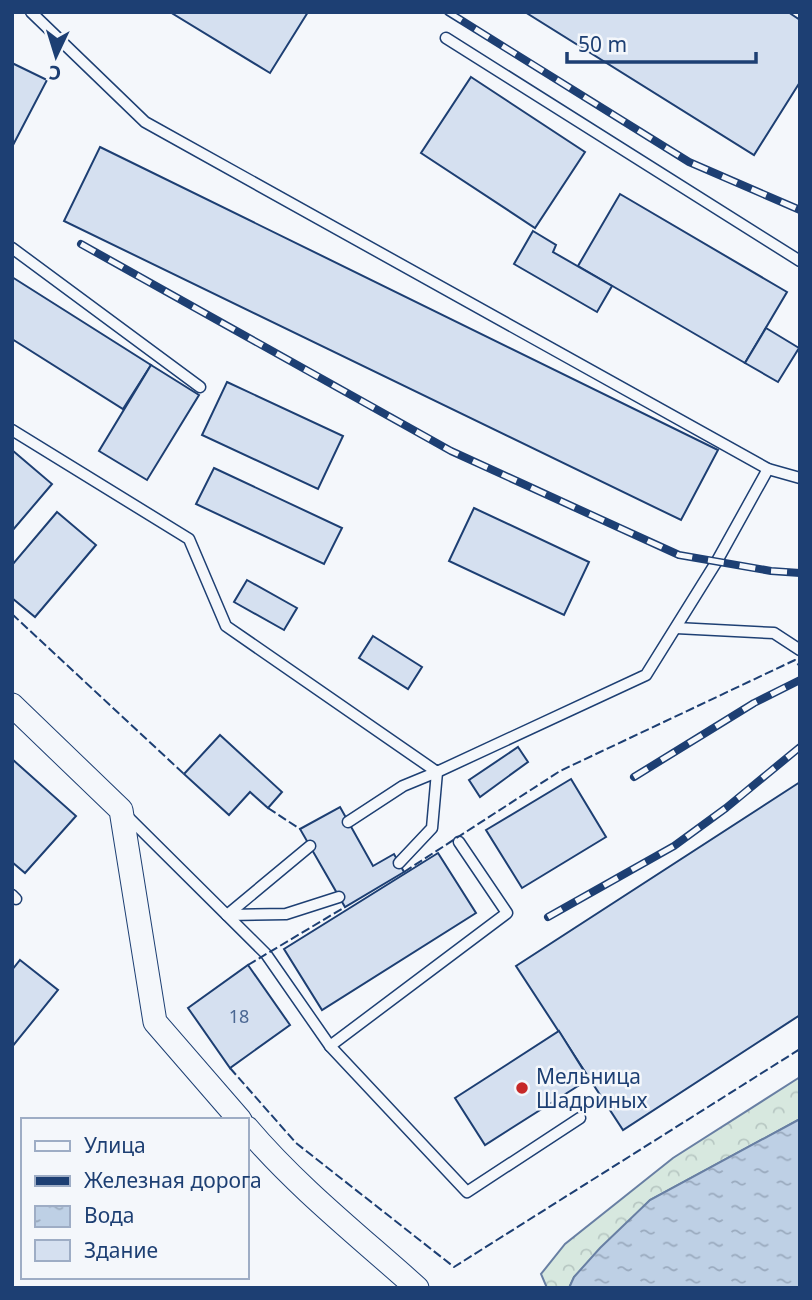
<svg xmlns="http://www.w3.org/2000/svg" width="812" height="1300" font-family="'Noto Sans',sans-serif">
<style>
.forest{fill:url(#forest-crowns);stroke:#687fa3;stroke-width:2}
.water{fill:url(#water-ripples);stroke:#687fa3;stroke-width:2}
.building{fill:#d5e0f0;stroke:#1d3f73;stroke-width:2}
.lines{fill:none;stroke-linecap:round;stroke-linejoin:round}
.service-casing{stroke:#1d3f73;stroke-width:13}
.minor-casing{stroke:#1d3f73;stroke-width:25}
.service{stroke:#f4f7fb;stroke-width:10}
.minor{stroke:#f4f7fb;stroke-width:23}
.rail-casing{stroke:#1d3f73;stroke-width:8}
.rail{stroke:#f4f7fb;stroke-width:5;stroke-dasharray:16;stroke-linecap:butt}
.fence{stroke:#1d3f73;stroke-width:2;stroke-dasharray:9 3.5;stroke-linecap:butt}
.poi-dot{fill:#c62828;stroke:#f4f7fb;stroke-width:2.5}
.labels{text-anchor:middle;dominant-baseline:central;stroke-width:5;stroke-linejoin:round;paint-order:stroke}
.number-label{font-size:18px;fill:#4b6792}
.poi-label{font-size:21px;fill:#1d3f73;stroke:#f4f7fb;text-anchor:start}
</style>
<defs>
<pattern id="forest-crowns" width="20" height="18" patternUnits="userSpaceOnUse" patternTransform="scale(1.75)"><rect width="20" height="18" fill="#d7e8df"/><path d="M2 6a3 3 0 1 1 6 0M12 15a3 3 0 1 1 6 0" fill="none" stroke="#b8c8c3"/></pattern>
<pattern id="water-ripples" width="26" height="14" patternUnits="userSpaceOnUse" patternTransform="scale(1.75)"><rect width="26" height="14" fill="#bed0e5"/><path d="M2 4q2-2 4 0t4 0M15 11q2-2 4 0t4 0" fill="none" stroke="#9aaabe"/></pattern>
</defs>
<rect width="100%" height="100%" fill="#f4f7fb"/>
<!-- forest -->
<path class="forest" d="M800,1077V1119L650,1200L574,1277L569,1288H547L541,1274L565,1244L673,1158Z"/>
<!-- water -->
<path class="water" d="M800,1119V1288H569L574,1277L600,1248L650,1200Z"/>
<!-- building -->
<g class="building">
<path d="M170,12H308L270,73Z"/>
<path d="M525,12H788L800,20V82L754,155Z"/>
<path d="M12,63L47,80L12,147Z"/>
<path d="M471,77L585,152L535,228L421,153Z"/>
<path d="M100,147L718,450L681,520L64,221Z"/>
<path d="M620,194L787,292L745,363L578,266Z"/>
<path d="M533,231L556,245L553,252L612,286L597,312L514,264Z"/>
<path d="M12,277L151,365L123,409L12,339Z"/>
<path d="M766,328L799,348L778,382L745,363Z"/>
<path d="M151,365L199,395L147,480L99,451Z"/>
<path d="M227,382L343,436L318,489L202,435Z"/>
<path d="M12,450L52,484L12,531Z"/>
<path d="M214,468L342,528L324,564L196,504Z"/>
<path d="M474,508L589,562L564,615L449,561Z"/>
<path d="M57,512L96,545L35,617L12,598V565Z"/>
<path d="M247,580L297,608L284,630L234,602Z"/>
<path d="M373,636L422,667L408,689L359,658Z"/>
<path d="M220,735L282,792L268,808L250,792L229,815L184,774Z"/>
<path d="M518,747L528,762L480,797L469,780Z"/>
<path d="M12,759L76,816L25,873L12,862Z"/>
<path d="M571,779L606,837L522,888L486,830Z"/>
<path d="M800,782V1015L623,1130L516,966Z"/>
<path d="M340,807L373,866L394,854L404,872L345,907L300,829Z"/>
<path d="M438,853L476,913L322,1010L284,949Z"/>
<path d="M20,960L58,990L12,1047V970Z"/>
<path d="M248,965L290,1025L230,1068L188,1008Z"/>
<path d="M559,1031L589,1079L485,1145L455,1098Z"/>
</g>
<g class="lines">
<defs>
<g id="service">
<path d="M31,12L145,122L768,469L800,478"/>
<path d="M446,38L800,261"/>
<path d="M12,248L200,387"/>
<path d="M12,430L189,539L226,626L437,772L646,675L717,561L768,469"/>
<path d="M676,628L774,633L800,650"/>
<path d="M125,814L266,954L330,1046L467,1192L580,1118"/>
<path d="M348,822L403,786L437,772L432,828L399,863"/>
<path d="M12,895L16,899"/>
<path d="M227,915L286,914L339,897"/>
<path d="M227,915L310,846"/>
<path d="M330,1046L507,913L459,842"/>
</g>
<g id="minor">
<path d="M12,705L121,810L155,1022L240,1120"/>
<path d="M247,1128C297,1187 359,1236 417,1288"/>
</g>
</defs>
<!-- service casing -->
<use href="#service" class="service-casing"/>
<!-- minor casing -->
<use href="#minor" class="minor-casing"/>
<!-- service -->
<use href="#service" class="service"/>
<!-- minor -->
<use href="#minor" class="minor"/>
<defs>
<g id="rail">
<path d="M448,12L689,162L800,210"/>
<path d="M81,244L451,451L679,555L771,571L800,573"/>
<path d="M634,777L754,703L800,680"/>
<path d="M548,917L674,846L726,808L800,747"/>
</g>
</defs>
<!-- rail casing -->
<use href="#rail" class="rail-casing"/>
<!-- rail -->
<use href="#rail" class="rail"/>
<!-- fence -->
<g class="fence">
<path d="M12,614L184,774"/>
<path d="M268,808L300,829"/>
<path d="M404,872L560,771L795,660L800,667"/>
<path d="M248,965L345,907"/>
<path d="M230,1068L296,1143L454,1267L800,1049"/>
</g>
</g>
<!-- markers -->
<circle class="poi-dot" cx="522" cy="1088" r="7"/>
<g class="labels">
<!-- number labels -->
<g class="number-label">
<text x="239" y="1016">18</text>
</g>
<!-- poi labels -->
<g class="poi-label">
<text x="536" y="1076">Мельница<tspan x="536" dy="24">Шадриных</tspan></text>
</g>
</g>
<!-- border -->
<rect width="812" height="1300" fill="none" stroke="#1d3f73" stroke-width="28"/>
<!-- legend -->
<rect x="21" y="1118" width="228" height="161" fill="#f4f7fb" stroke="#9eadc5" stroke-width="2"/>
<rect x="35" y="1141" width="35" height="10" fill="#f4f7fb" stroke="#9eadc5" stroke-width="2"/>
<text x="84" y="1153" font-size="21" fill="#1d3f73">Улица</text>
<rect x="35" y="1176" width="35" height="10" fill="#1d3f73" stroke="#9eadc5" stroke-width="2"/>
<text x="84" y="1188" font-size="21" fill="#1d3f73">Железная дорога</text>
<rect x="35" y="1206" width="35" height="21" fill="url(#water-ripples)" stroke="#9eadc5" stroke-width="2"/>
<text x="84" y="1223" font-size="21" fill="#1d3f73">Вода</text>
<rect x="35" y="1240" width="35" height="21" fill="#d5e0f0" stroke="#9eadc5" stroke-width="2"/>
<text x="84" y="1258" font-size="21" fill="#1d3f73">Здание</text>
<!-- north arrow -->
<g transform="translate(56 56) rotate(184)" stroke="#f4f7fb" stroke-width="5" paint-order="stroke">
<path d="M0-5L12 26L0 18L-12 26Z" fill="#1d3f73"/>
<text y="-10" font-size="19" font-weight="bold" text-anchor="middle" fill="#1d3f73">С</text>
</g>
<!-- scale -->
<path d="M567 52v10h189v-10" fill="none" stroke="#1d3f73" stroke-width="3.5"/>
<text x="578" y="52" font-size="21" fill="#1d3f73" stroke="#f4f7fb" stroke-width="5" paint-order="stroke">50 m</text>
</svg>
